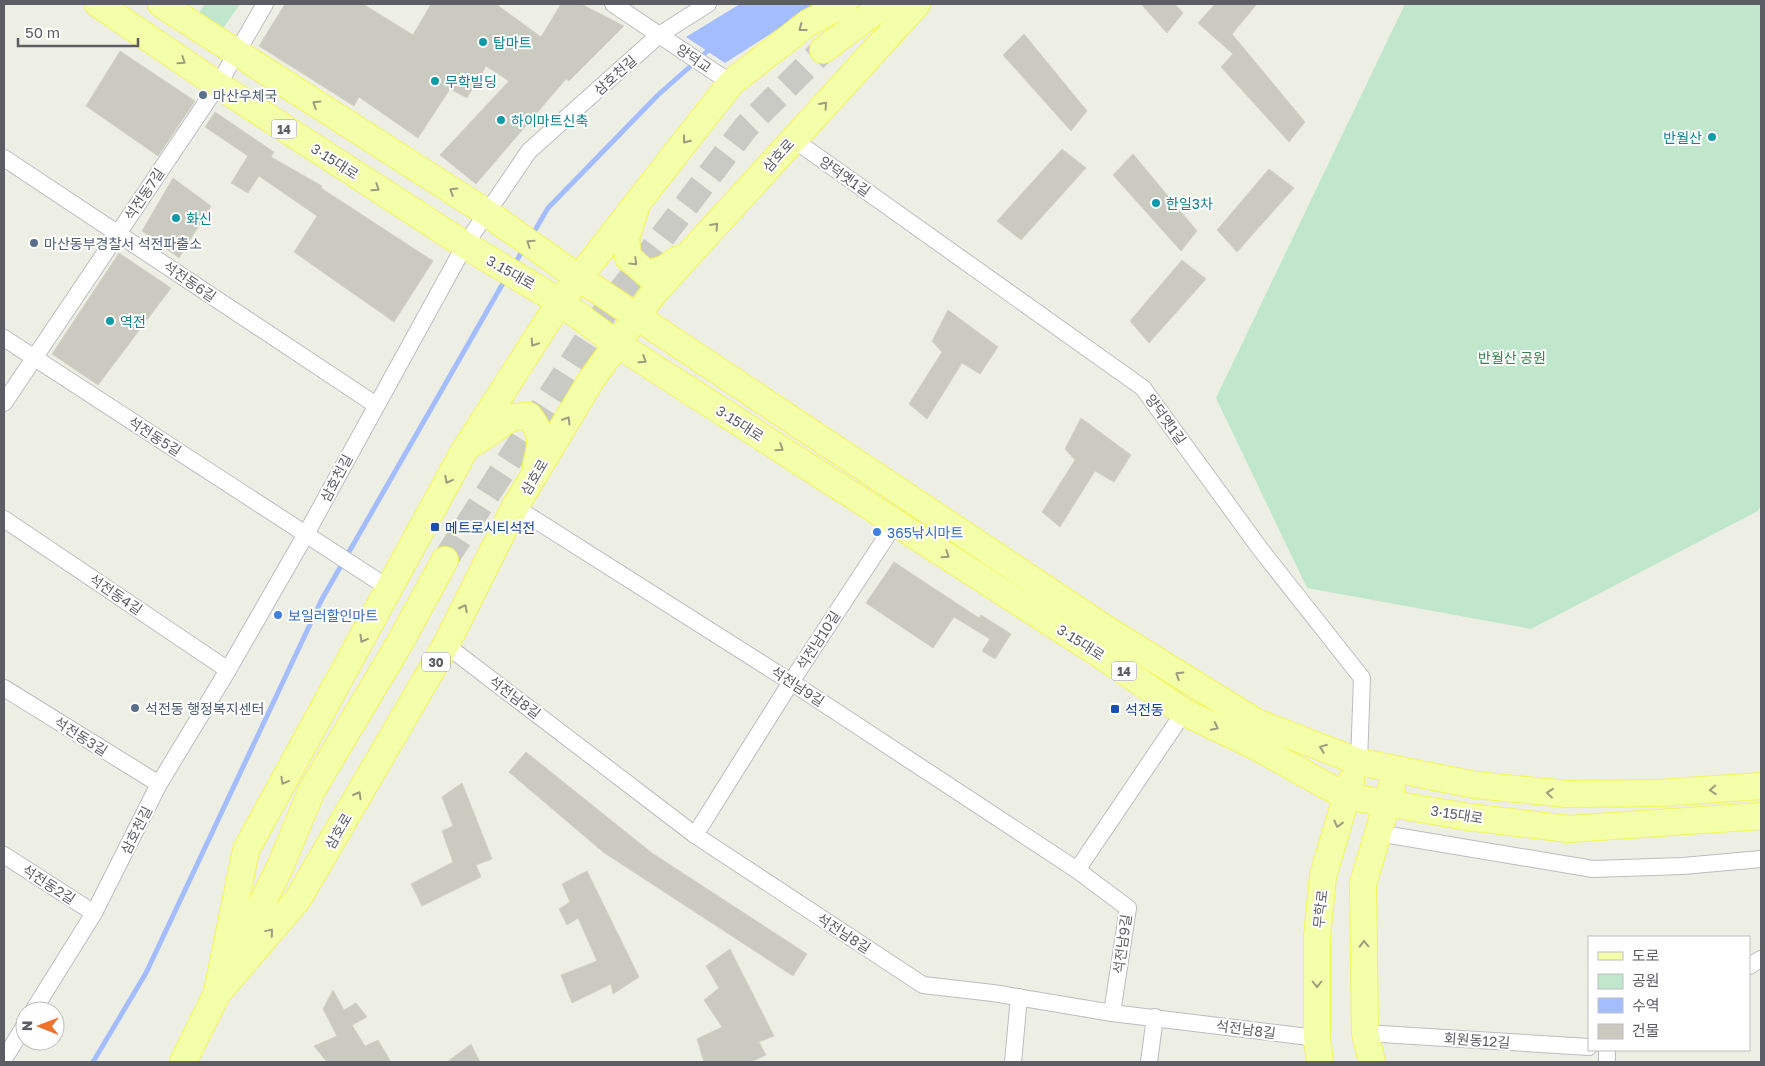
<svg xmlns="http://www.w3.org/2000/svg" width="1765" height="1066" font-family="'Golos Text','Noto Sans KR',sans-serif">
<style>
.green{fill:#c0e7cb}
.water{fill:#a4bdff}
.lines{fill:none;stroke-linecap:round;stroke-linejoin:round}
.stream{stroke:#a4bdff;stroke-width:5}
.building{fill:#cacac0;stroke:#d4d3c2}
.primary-tunnel{stroke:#cacac4;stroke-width:26;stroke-dasharray:26 13;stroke-linecap:butt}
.street-casing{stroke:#bbbcc3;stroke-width:18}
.primary-casing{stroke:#f4f557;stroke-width:28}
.street{stroke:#fff;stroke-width:16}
.primary{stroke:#f4ffa9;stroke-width:26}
.oneway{stroke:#999e80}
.culture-dot{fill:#0f9aa8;stroke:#fff;stroke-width:2}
.service-dot{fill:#5c6f8a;stroke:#fff;stroke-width:2}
.transit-dot{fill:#1a4fb4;stroke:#fff;stroke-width:2}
.shop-dot{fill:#3f7fe0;stroke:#fff;stroke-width:2}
.labels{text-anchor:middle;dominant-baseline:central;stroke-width:4;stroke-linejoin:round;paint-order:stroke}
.shield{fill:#fff;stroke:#8d8e93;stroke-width:1}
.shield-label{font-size:12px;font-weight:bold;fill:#5c5d65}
.culture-label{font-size:14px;fill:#0d838f;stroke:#fff;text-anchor:start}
.street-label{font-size:14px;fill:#5c5d65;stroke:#fff}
.service-label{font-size:14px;fill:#4e5e75;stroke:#fff;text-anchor:start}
.park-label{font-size:14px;fill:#32854e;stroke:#fff}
.transit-label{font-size:14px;fill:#164399;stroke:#fff;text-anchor:start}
.shop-label{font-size:14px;fill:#366cbe;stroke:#fff;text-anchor:start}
</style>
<rect width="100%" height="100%" fill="#eeefe4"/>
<!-- green -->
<g class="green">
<path d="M205,4H240L219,34L197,16Z"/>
<path d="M1405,4H1761V505L1758,511L1531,629L1307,588L1216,398Z"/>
</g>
<!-- water -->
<path class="water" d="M740,4H817L725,63L686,37Z"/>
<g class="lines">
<!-- stream -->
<g class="stream">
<path d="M531,237L548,208L658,95L711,48"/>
<path d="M513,267L524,248"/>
<path d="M93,1062L146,973L322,599L506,278"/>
</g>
</g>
<!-- building -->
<g class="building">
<path d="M285,4H363L413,35L431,4H496L541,37L561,4H581L624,26L569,81L566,79L476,184L440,155L509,81L486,66L467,98L450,89L418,138L359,97L354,106L259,46Z"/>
<path d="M1141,4H1175L1183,13L1167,33Z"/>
<path d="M1215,4H1257L1232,34L1305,122L1289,142L1221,67L1233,54L1198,23Z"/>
<path d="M1024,34L1087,111L1071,131L1003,55Z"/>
<path d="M120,51L195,101L158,156L86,106Z"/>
<path d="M215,112L274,152L271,157L322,186L321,188L433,261L394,322L294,252L317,216L259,176L248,193L231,183L248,156L205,127Z"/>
<path d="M1062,149L1086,168L1021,240L997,221Z"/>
<path d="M1133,154L1197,231L1181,251L1113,175Z"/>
<path d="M1269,169L1294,188L1237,252L1217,230Z"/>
<path d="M173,178L211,206L179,258L142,231Z"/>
<path d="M119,253L171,288L98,385L52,354Z"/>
<path d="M1182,260L1206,279L1149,343L1130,321Z"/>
<path d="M948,310L998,347L980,374L962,363L927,419L909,404L942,352L932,341Z"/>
<path d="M1081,418L1131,455L1114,482L1095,471L1060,527L1042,512L1075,460L1065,449Z"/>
<path d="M894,562L979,618L981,615L1011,634L995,659L982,651L990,639L954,617L933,648L866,603Z"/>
<path d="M526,752L652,853L807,954L793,976L603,852L509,772Z"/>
<path d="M462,783L492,859L476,865L481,877L422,906L411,884L453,862L442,831L453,826L442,797Z"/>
<path d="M587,871L639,977L613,994L611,984L572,1003L561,975L597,961L578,918L567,925L559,909L570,902L562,884Z"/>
<path d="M730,949L774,1036L759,1042L766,1055L751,1062H704L697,1039L722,1027L704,1000L719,988L706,966Z"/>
<path d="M333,990L344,1010L356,1003L367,1017L352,1025L365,1046L378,1040L391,1062H327L314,1046L337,1036L323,1009Z"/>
<path d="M471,1044L480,1062H447Z"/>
</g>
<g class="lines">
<!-- primary-tunnel -->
<path class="primary-tunnel" d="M445,560L605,312L746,127L823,50"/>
<defs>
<g id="street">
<path d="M613,4L731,83"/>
<path d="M793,139L1143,388L1261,550L1362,678L1359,762"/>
<path d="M4,158L376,405"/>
<path d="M4,338L390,589"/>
<path d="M4,403L218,85L265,4"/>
<path d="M515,507L791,682L1077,870L1128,908L1112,1013"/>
<path d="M4,519L228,670"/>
<path d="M446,645L695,835L923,985L993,993L1112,1013L1317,1038"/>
<path d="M4,688L159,784"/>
<path d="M1378,833L1593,869L1683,866L1761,859"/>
<path d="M695,835L791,682L896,522"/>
<path d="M4,855L94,913"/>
<path d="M1077,870L1184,712"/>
<path d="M1749,966L1761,959"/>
<path d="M33,1011L94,913L159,784L228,670L306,534L465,245L529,151L659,35L708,4"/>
<path d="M1365,1033L1589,1047"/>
<path d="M4,1059L25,1025"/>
<path d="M1013,1062L1019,997"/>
<path d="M1149,1062L1155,1017"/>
<path d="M1607,1062V1050"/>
</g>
<g id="primary">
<path d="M98,4L218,85L465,245L560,302L617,344L1101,655L1184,712L1255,746L1345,796L1468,817L1569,829L1761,816"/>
<path d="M161,4L487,213L579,278L1109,631L1256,722L1359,762L1475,785L1567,794L1659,793L1761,786"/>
<path d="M823,50L885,4"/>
<path d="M635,211L626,238L628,257L647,274L664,269L679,259"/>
<path d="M477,441L512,417L529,416C544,435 541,444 536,465"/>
<path d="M217,992L246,850L463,453L560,302L731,83L808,23L844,4"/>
<path d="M216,995L298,899L446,645L515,507L591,380L653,294L917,4"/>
<path d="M183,1062L280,867L312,790L398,646L445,560"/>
<path d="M1320,1062L1317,1038V937L1323,876L1351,781"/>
<path d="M1372,1062L1365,1033L1363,884L1392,786"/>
</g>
</defs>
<!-- street casing -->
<use href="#street" class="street-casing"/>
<!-- primary casing -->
<use href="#primary" class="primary-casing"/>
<!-- street -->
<use href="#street" class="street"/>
<!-- primary -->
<use href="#primary" class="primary"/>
</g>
<!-- one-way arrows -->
<defs><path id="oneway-chevron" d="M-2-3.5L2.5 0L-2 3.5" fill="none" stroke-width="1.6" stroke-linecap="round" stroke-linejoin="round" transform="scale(1.25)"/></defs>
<g class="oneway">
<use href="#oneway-chevron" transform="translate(802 28) rotate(143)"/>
<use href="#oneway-chevron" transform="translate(182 61) rotate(34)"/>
<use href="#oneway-chevron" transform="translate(316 104) rotate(-148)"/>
<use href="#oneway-chevron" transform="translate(824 105) rotate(-48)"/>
<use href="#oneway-chevron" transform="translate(686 140) rotate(128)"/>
<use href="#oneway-chevron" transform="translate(376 188) rotate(33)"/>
<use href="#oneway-chevron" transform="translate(453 191) rotate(-148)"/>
<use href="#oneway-chevron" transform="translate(715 226) rotate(-48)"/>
<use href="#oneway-chevron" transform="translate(530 243) rotate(-145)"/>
<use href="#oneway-chevron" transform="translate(634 262) rotate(44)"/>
<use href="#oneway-chevron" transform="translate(534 343) rotate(123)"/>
<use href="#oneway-chevron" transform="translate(643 360) rotate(33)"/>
<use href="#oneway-chevron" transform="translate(567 420) rotate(-59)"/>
<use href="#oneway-chevron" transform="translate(780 448) rotate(33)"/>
<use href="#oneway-chevron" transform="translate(448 480) rotate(118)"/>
<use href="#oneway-chevron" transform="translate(946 555) rotate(33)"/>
<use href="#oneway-chevron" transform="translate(464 608) rotate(-63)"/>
<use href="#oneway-chevron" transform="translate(363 639) rotate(119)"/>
<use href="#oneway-chevron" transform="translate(1179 675) rotate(-148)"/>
<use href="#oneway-chevron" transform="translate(1215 727) rotate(26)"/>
<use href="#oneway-chevron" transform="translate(1323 748) rotate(-159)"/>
<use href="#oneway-chevron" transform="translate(284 781) rotate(119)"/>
<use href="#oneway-chevron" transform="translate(1713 790) rotate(176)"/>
<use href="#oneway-chevron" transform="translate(1550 793) rotate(-174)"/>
<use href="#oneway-chevron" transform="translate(358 795) rotate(-60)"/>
<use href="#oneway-chevron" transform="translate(1338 824) rotate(104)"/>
<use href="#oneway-chevron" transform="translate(270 932) rotate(-50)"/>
<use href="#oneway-chevron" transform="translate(1364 944) rotate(-91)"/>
<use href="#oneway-chevron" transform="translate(1317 984) rotate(90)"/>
</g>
<!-- markers -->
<g class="culture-dot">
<circle cx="483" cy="42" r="5"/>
<circle cx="435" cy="81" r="5"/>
<circle cx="501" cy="120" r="5"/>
<circle cx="1712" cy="137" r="5"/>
<circle cx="1156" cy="203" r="5"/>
<circle cx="176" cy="218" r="5"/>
<circle cx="110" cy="321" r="5"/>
</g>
<g class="service-dot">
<circle cx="203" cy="95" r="5"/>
<circle cx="34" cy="243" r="5"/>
<circle cx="135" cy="708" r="5"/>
</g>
<g class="transit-dot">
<rect x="430" y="522" width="10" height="10" rx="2.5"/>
<rect x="1110" y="704" width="10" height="10" rx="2.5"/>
</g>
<g class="shop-dot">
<circle cx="877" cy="532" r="5"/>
<circle cx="278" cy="615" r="5"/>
</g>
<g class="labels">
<!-- shield labels -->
<g class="shield">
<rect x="271.5" y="119.5" width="25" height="19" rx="4"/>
<rect x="422" y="652.5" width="28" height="19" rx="4"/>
<rect x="1111.5" y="661.5" width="25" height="19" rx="4"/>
</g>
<g class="shield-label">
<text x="284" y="129">14</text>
<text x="436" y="662">30</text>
<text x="1124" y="671">14</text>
</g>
<!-- culture labels -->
<g class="culture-label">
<text x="493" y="42">탑마트</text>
<text x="445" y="81">무학빌딩</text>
<text x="511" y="120">하이마트신축</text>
<text x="1702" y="137" text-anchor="end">반월산</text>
<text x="1166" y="203">한일3차</text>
<text x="186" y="218">화신</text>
<text x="120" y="321">역전</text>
</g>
<!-- street labels -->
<g class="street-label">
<text transform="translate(694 58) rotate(34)">양덕교</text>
<text transform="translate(615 75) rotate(-42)">삼호천길</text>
<text transform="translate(778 155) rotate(-48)">삼호로</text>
<text transform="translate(335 161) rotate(33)">3·15대로</text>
<text transform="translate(845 176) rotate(35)">양덕옛1길</text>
<text transform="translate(144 194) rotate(-56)">석전동7길</text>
<text transform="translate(511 272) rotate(30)">3.15대로</text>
<text transform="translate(190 281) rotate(34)">석전동6길</text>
<text transform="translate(1166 419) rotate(54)">양덕옛1길</text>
<text transform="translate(740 423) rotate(33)">3·15대로</text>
<text transform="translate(155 436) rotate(33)">석전동5길</text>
<text transform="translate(534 477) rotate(-59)">삼호로</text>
<text transform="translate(336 478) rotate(-62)">삼호천길</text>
<text transform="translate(116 594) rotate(34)">석전동4길</text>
<text transform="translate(818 640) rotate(-57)">석전남10길</text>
<text transform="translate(1081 642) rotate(33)">3·15대로</text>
<text transform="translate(798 686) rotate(33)">석전남9길</text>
<text transform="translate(515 697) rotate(37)">석전남8길</text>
<text transform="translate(81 736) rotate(32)">석전동3길</text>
<text transform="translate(1457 814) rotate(9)">3·15대로</text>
<text transform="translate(136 830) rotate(-63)">삼호천길</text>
<text transform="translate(338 831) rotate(-60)">삼호로</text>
<text transform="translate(49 884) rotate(33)">석전동2길</text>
<text transform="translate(1320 909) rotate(-84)">무학로</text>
<text transform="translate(844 933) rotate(33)">석전남8길</text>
<text transform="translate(1122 944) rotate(-82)">석전남9길</text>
<text transform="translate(1246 1029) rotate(8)">석전남8길</text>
<text transform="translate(1477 1040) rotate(4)">회원동12길</text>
</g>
<!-- service labels -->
<g class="service-label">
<text x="213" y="95">마산우체국</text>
<text x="44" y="243">마산동부경찰서 석전파출소</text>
<text x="145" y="708">석전동 행정복지센터</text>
</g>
<!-- park labels -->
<g class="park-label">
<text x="1512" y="357">반월산 공원</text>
</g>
<!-- transit labels -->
<g class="transit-label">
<text x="445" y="527">메트로시티석전</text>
<text x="1125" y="709">석전동</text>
</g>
<!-- shop labels -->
<g class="shop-label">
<text x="887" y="532">365낚시마트</text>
<text x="288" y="615">보일러할인마트</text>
</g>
</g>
<!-- border -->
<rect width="1765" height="1066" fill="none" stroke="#5c5d65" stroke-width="10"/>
<!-- legend -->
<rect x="1588" y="936" width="162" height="115" fill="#ffffff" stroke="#bebec1"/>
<rect x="1598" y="952" width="25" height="8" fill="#f4ffa9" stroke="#bebec1"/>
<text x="1632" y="961" font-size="15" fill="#5c5d65">도로</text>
<rect x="1598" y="974" width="25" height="15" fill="#c0e7cb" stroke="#bebec1"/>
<text x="1632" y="986" font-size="15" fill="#5c5d65">공원</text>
<rect x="1598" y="998" width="25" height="15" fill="#a4bdff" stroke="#bebec1"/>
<text x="1632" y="1011" font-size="15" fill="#5c5d65">수역</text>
<rect x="1598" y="1024" width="25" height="15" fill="#cacac0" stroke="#bebec1"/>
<text x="1632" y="1036" font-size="15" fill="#5c5d65">건물</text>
<!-- north arrow -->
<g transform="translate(40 1026) rotate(271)"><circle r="24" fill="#ffffff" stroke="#bebec1"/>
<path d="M0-4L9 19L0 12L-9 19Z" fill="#ee722b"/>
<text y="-8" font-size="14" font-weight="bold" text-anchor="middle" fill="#5c5d65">N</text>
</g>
<!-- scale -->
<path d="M18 38v8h120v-8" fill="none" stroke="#5c5d65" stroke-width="2.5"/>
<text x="25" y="38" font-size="15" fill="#5c5d65" stroke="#ffffff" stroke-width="4" paint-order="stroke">50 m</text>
</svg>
